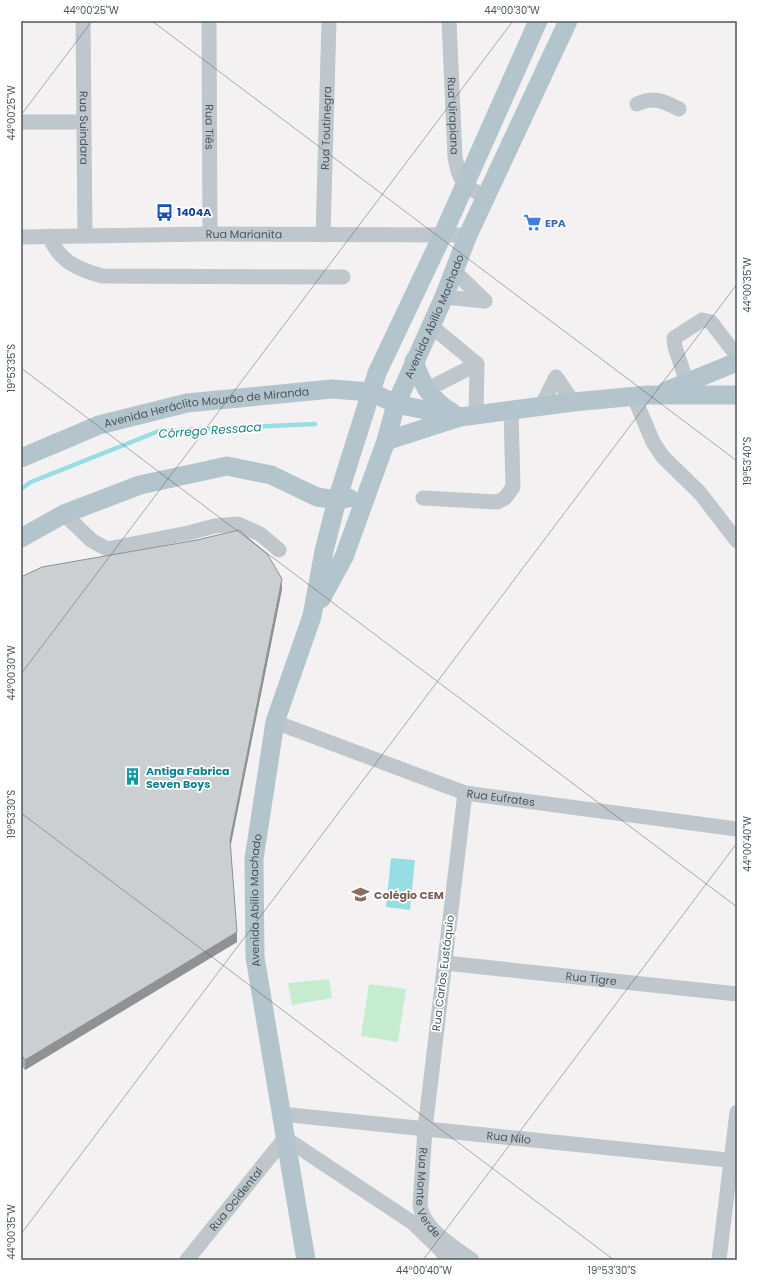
<svg xmlns="http://www.w3.org/2000/svg" width="758" height="1281" font-family="Poppins,sans-serif">
<style>
.green{fill:#c5eccf}
.water{fill:#97dde4}
.lines{fill:none;stroke-linecap:round;stroke-linejoin:round}
.stream{stroke:#97dde4;stroke-width:4.5}
.minor{stroke:#bfc7cc;stroke-width:15}
.major{stroke:#b4c4cd;stroke-width:19}
.wall{fill:#afb2b5}
.shaded-wall{fill:#8f9193}
.building{fill:#cccfd2;stroke:#8f9193}
.ticks{fill:none;stroke:#4b575d;stroke-width:1;stroke-opacity:0.45}
.labels{text-anchor:middle;dominant-baseline:central;stroke-width:3.5;stroke-linejoin:round;paint-order:stroke}
.street-label{font-size:11px;fill:#4b575d;stroke:#fff}
.transit-label{font-size:11px;font-weight:bold;fill:#164399;stroke:#fff;text-anchor:start}
.shop-label{font-size:11px;font-weight:bold;fill:#366cbe;stroke:#fff;text-anchor:start}
.culture-label{font-size:11px;font-weight:bold;fill:#0d838f;stroke:#fff;text-anchor:start}
.education-label{font-size:11px;font-weight:bold;fill:#785e54;stroke:#fff;text-anchor:start}
.water-label{font-size:12px;font-style:italic;fill:#1a808a;stroke:#fff}
.neatline{fill:none;stroke:#4b575d;stroke-width:1.5}
.ticks-label{font-size:10px;text-anchor:middle;fill:#4b575d}
</style>
<rect width="100%" height="100%" fill="#f3f1f2"/>
<!-- green -->
<g class="green">
<path d="M329,979L332,998L292,1005L288,983Z"/>
<path d="M369,984L406,989L398,1042L361,1036Z"/>
</g>
<!-- water -->
<path class="water" d="M391,858L415,860L410,910L386,907Z"/>
<g class="lines">
<!-- stream -->
<path class="stream" d="M21,489L31,482L159,431L315,424"/>
<!-- minor -->
<g class="minor">
<path id="s1" d="M83,21L85,236"/>
<path id="s2" d="M209,21L210,234"/>
<path id="s3" d="M449,21L455,157C460,183 462,184 485,197"/>
<path d="M637,104C654,96 663,101 679,109"/>
<path d="M21,122H84"/>
<path id="s4" d="M323,235L329,21"/>
<path d="M49,236C59,261 77,269 102,276L343,277"/>
<path id="s5" d="M21,237L210,234L468,235"/>
<path d="M454,271L485,301"/>
<path d="M444,297L485,301"/>
<path d="M687,383L675,347L674,338L702,320L711,322L737,356"/>
<path d="M426,390L477,364L430,325"/>
<path d="M634,397L653,442L663,457L700,493L737,541"/>
<path d="M541,407L556,377L573,402"/>
<path d="M476,415L477,364"/>
<path d="M423,498L497,502L505,498L513,487L511,411"/>
<path d="M64,514L91,540L107,549L188,533L215,526L238,524L260,534L279,550"/>
<path id="s6" d="M275,722L465,793L737,829"/>
<path id="s7" d="M465,793L425,1129L420,1206C425,1231 453,1246 472,1260"/>
<path id="s8" d="M445,963L737,994"/>
<path id="s9" d="M281,1114L737,1161"/>
<path id="s10" d="M187,1260L285,1138L413,1223L440,1249L448,1260"/>
<path d="M719,1260L737,1112"/>
</g>
<!-- major -->
<g class="major">
<path d="M414,361C422,384 431,401 453,413"/>
<path d="M666,391L737,362"/>
<path d="M386,441L460,417L573,402L648,395H737"/>
<path id="s11" d="M21,458L99,425L187,403L332,389L371,392L396,404L460,417"/>
<path d="M21,538L64,514L140,485L227,466L271,475L317,497L337,500L349,498"/>
<path id="s12" d="M321,599L344,557L386,441L396,404L444,297L468,235L568,21"/>
<path id="s13" d="M306,1260L255,957L254,859L275,722L312,616L324,551L337,500L377,373L443,234L538,21"/>
</g>
</g>
<!-- wall -->
<path class="wall" d="M197,540L282,589L230,847L237,942L25,1070L21,1065V577Z"/>
<!-- shaded-wall -->
<g class="shaded-wall">
<path d="M282,579V589L230,849V840Z"/>
<path d="M237,932V942L25,1070V1060Z"/>
</g>
<!-- building -->
<path class="building" d="M239,530L268,555L282,579L230,840L237,932L25,1060L21,1055V577L42,567L197,540Z"/>
<!-- ticks -->
<path class="ticks" d="M152,21L737,461M21,115L92,21M21,368L737,907M21,674L513,21M21,813L614,1260M21,1234L737,284M21,1259L22,1260M423,1260L737,843"/>
<!-- icons -->
<defs>
<symbol id="bus-bare" viewBox="-9 -9 18 18"><path d="M-5-6H5V4H4V6H2V4H-2V6H-4V4H-5ZM-3.5-4V0h7V-4ZM-3.5 1.2v1.5H-2V1.2ZM2 1.2v1.5H3.5V1.2Z" fill="#1a4fb4" stroke="#fff" stroke-width="2.5" paint-order="stroke"/></symbol>
<symbol id="supermarket-bare" viewBox="-9 -9 18 18"><path d="M-6-5.5h2.5l.6 2H6L4.5 2H-2.5L-4.4-4H-6ZM-1.5 3.2a1.3 1.3 0 1 0 .1 0ZM3 3.2a1.3 1.3 0 1 0 .1 0Z" fill="#3f7fe0" stroke="#fff" stroke-width="2.5" paint-order="stroke"/></symbol>
<symbol id="building-bare" viewBox="-9 -9 18 18"><path d="M-4-6H4V6H1V3H-1V6H-4ZM-2.5-4.3h1.7v1.8h-1.7ZM.8-4.3h1.7v1.8H.8ZM-2.5-1h1.7V.8h-1.7ZM.8-1h1.7V.8H.8Z" fill="#0f9aa8" stroke="#fff" stroke-width="2.5" paint-order="stroke"/></symbol>
<symbol id="school-bare" viewBox="-9 -9 18 18"><path d="M0-5L7-2L0 1L-7-2ZM-4 1L0 2.5L4 1V4Q0 6-4 4Z" fill="#8d6e63" stroke="#fff" stroke-width="2.5" paint-order="stroke"/></symbol>
</defs>
<g fill-rule="evenodd">
<use href="#bus-bare" x="152" y="200" width="25" height="25"/>
<use href="#supermarket-bare" x="520" y="210" width="25" height="25"/>
<use href="#building-bare" x="120" y="764" width="25" height="25"/>
<use href="#school-bare" x="348" y="882" width="25" height="25"/>
</g>
<g class="labels">
<!-- street labels -->
<g class="street-label">
<text stroke="none"><textPath href="#s3" startOffset="95">Rua Uirapiana</textPath></text>
<text stroke="none"><textPath href="#s2" startOffset="106">Rua Tiês</textPath></text>
<text stroke="none"><textPath href="#s1" startOffset="107">Rua Suindara</textPath></text>
<text stroke="none"><textPath href="#s4" startOffset="107">Rua Toutinegra</textPath></text>
<text stroke="none"><textPath href="#s5" startOffset="223">Rua Marianita</textPath></text>
<text stroke="none"><textPath href="#s12" startOffset="305">Avenida Abílio Machado</textPath></text>
<text stroke="none"><textPath href="#s11" startOffset="194">Avenida Heráclito Mourão de Miranda</textPath></text>
<text stroke="none"><textPath href="#s6" startOffset="239">Rua Eufrates</textPath></text>
<text stroke="none"><textPath href="#s13" startOffset="364">Avenida Abílio Machado</textPath></text>
<text transform="translate(443 973) rotate(-83)">Rua Carlos Eustáquio</text>
<text stroke="none"><textPath href="#s8" startOffset="147">Rua Tigre</textPath></text>
<text stroke="none"><textPath href="#s9" startOffset="229">Rua Nilo</textPath></text>
<text stroke="none"><textPath href="#s7" startOffset="404">Rua Monte Verde</textPath></text>
<text stroke="none"><textPath href="#s10" startOffset="78">Rua Ocidental</textPath></text>
</g>
<!-- transit labels -->
<g class="transit-label">
<text x="177" y="212">1404A</text>
</g>
<!-- shop labels -->
<g class="shop-label">
<text x="545" y="223">EPA</text>
</g>
<!-- culture labels -->
<g class="culture-label">
<text x="146" y="771">Antiga Fabrica<tspan x="146" dy="13">Seven Boys</tspan></text>
</g>
<!-- education labels -->
<g class="education-label">
<text x="374" y="895">Colégio CEM</text>
</g>
<!-- water labels -->
<g class="water-label">
<text transform="translate(210 430) rotate(-4)">Córrego Ressaca</text>
</g>
</g>
<!-- border -->
<rect width="758" height="1281" fill="none" stroke="#ffffff" stroke-width="44"/>
<rect x="22" y="22" width="714" height="1237" class="neatline"/>
<g class="ticks-label">
<text x="91" y="14">44°00'25"W</text>
<text x="512" y="14">44°00'30"W</text>
<text transform="translate(11 113) rotate(-90)" y="4">44°00'25"W</text>
<text transform="translate(747 285) rotate(-90)" y="4">44°00'35"W</text>
<text transform="translate(11 368) rotate(-90)" y="4">19°53'35"S</text>
<text transform="translate(747 461) rotate(-90)" y="4">19°53'40"S</text>
<text transform="translate(11 673) rotate(-90)" y="4">44°00'30"W</text>
<text transform="translate(11 814) rotate(-90)" y="4">19°53'30"S</text>
<text transform="translate(747 844) rotate(-90)" y="4">44°00'40"W</text>
<text transform="translate(11 1232) rotate(-90)" y="4">44°00'35"W</text>
<text x="424" y="1274">44°00'40"W</text>
<text x="612" y="1274">19°53'30"S</text>
</g>
</svg>
